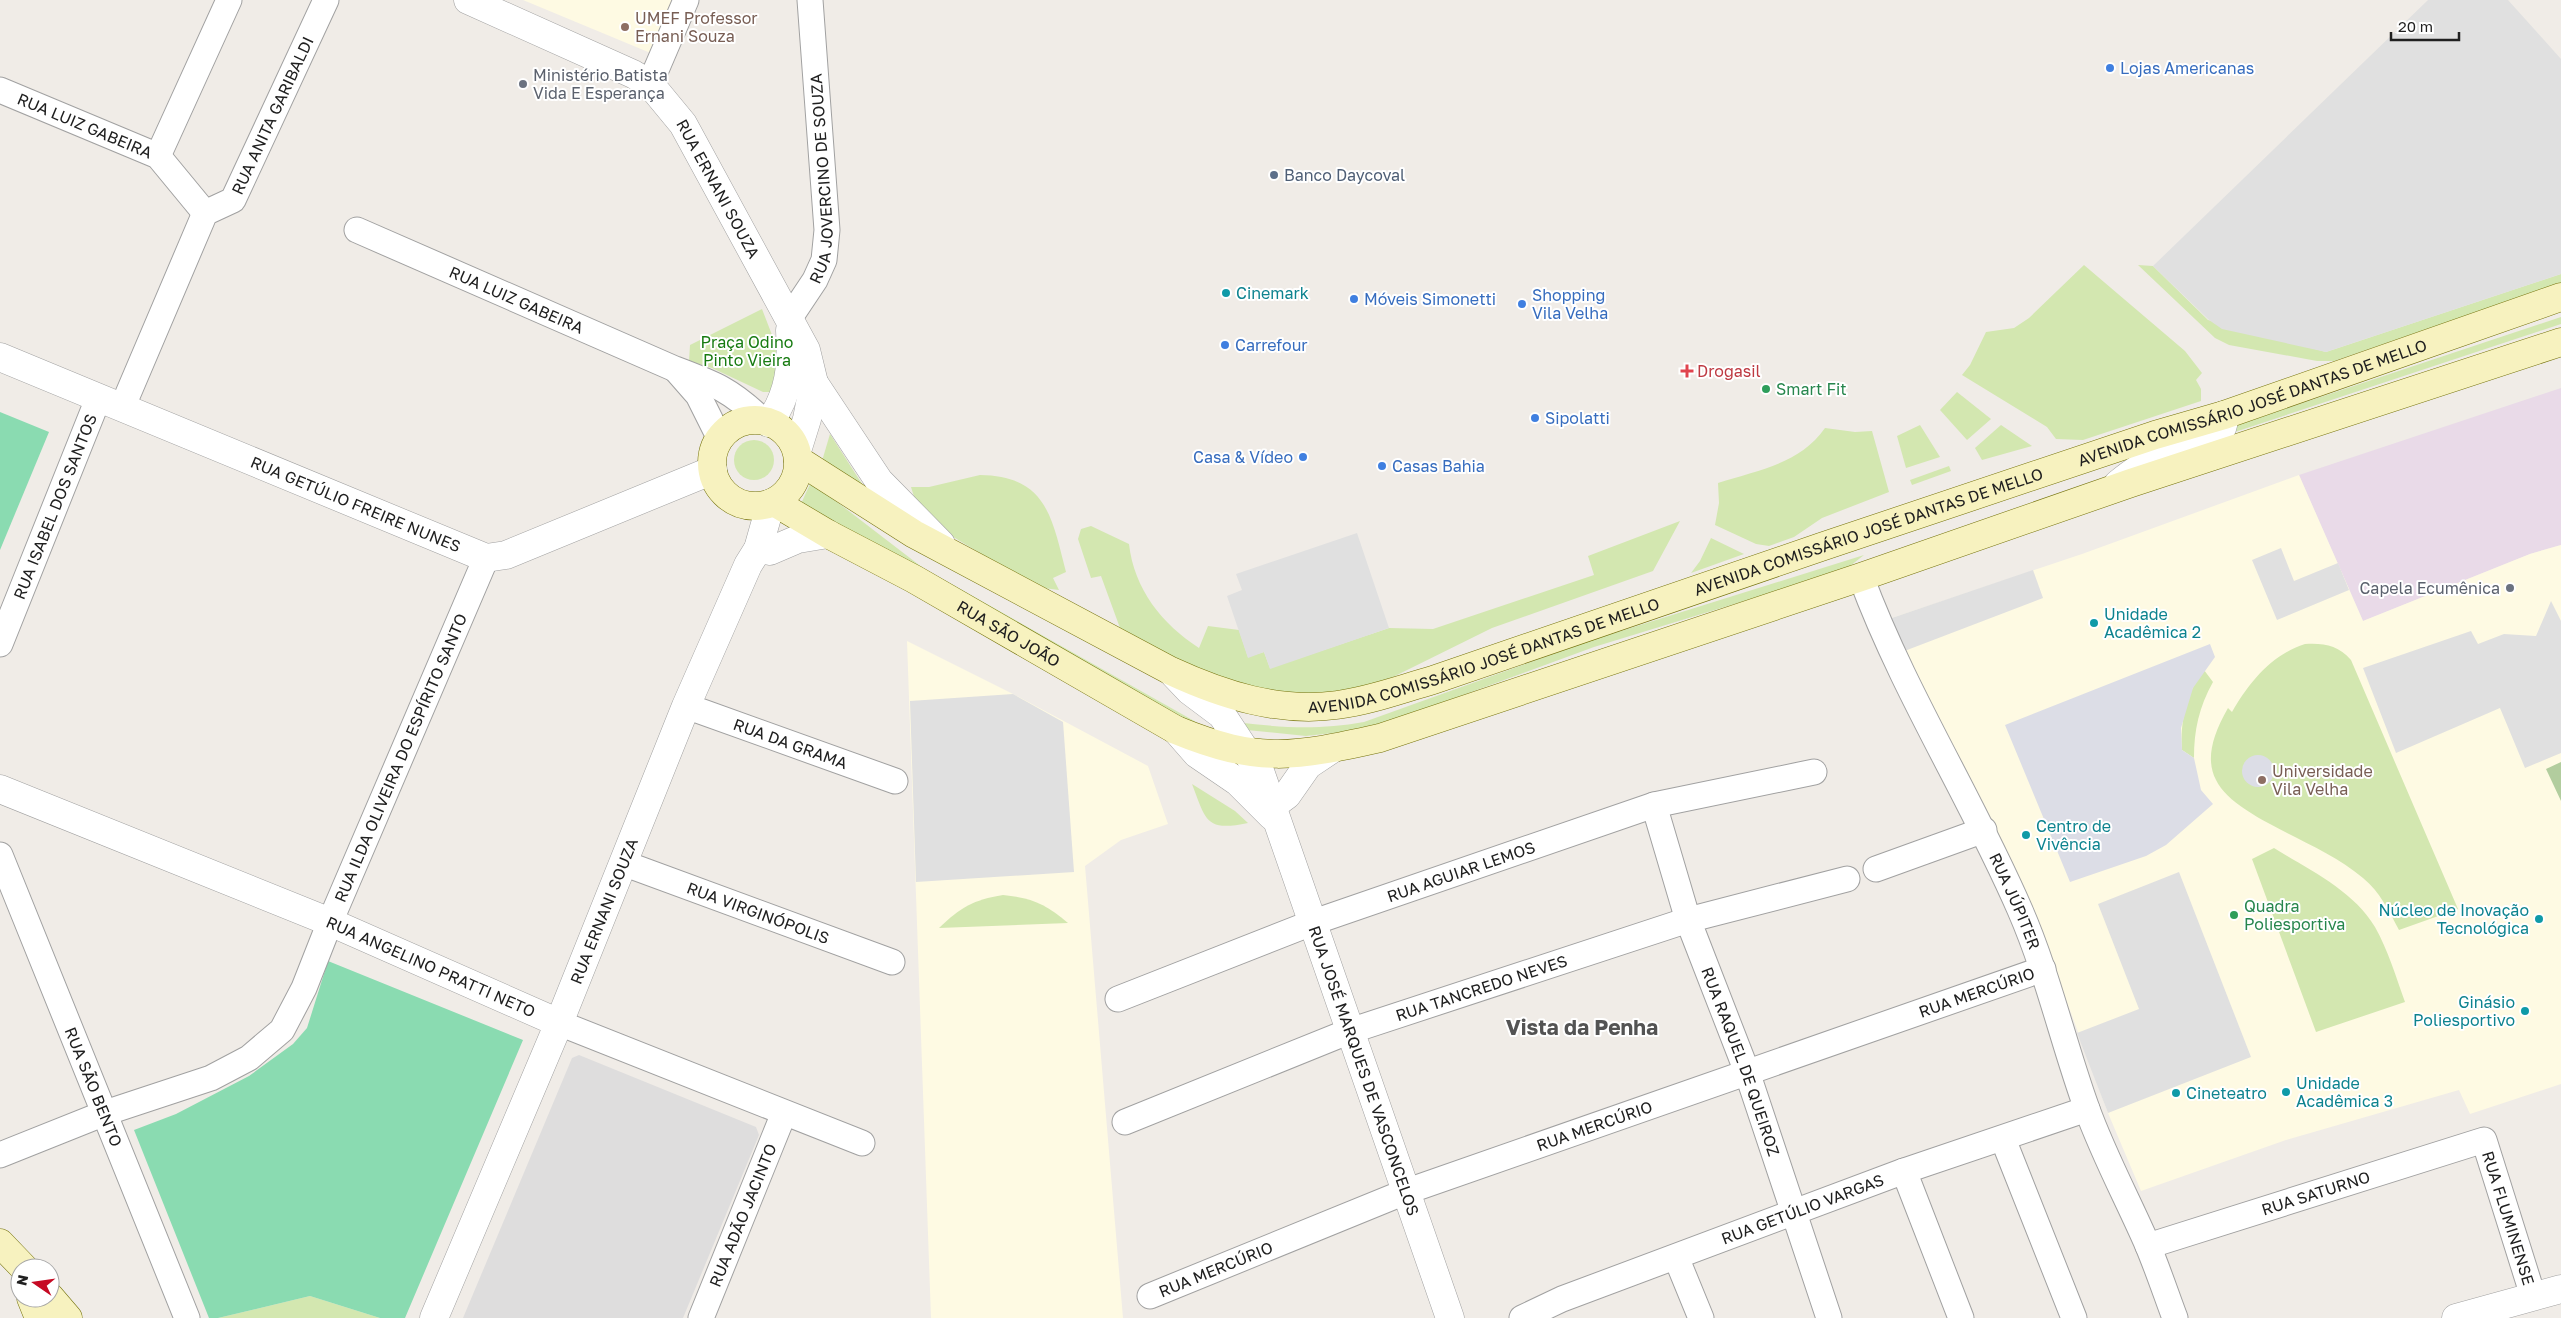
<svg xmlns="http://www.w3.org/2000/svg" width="2561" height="1318" font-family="'Golos Text',sans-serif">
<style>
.residential{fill:#dedddd}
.industrial{fill:#e9dae8}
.education{fill:#fefae3}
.grass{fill:#d3e7b0}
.forest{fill:#b2cd9e}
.pitch{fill:#8adbb1}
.parking{fill:#e0e0e0}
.plaza{fill:#dcdde6}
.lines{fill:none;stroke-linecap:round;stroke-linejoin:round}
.minor-casing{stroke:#a1a1a1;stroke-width:27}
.tertiary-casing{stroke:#a1a1a1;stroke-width:29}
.secondary-casing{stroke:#74720b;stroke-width:29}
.minor{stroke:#fff;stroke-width:25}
.tertiary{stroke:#fff;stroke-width:28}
.secondary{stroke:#f7f2bf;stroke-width:28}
.education-dot{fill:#8d6e63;stroke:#fff;stroke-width:2}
.shop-dot{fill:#3f7fe0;stroke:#fff;stroke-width:2}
.worship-dot{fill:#6b7280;stroke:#fff;stroke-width:2}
.service-dot{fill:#5c6f8a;stroke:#fff;stroke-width:2}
.culture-dot{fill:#0f9aa8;stroke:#fff;stroke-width:2}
.health-dot{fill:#e0444e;stroke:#fff;stroke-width:2}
.leisure-dot{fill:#2e9e5b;stroke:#fff;stroke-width:2}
.labels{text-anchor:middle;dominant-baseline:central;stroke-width:4;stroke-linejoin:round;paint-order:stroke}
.education-label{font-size:16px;fill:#785e54;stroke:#fff;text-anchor:start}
.shop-label{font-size:16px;fill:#366cbe;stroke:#fff;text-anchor:start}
.worship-label{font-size:16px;fill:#5b616d;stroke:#fff;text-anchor:start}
.street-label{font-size:16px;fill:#202020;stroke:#fff}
.service-label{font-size:16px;fill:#4e5e75;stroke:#fff;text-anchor:start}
.culture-label{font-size:16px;fill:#0d838f;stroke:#fff;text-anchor:start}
.park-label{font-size:16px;fill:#177b11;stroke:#fff}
.health-label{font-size:16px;fill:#be3a42;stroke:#fff;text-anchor:start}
.leisure-label{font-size:16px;fill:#27864d;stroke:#fff;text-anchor:start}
.district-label{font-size:21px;font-weight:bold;fill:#535353;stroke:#fff}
</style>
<rect width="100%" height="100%" fill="#f0ece7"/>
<!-- residential -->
<path class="residential" d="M579,1055L756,1127L759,1135L683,1318H463L572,1058Z"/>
<!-- industrial -->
<path class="industrial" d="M2561,388V545L2530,554L2363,621L2299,475Z"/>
<!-- education -->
<g class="education">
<path d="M523,0H673L653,54Z"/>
<path d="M2299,475L2363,621L2530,554L2561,545V1084L2470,1114L2459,1090L2286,1140L2141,1191L2108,1113L2031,905L1880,622L2082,554Z"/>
<path d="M907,641L1013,694L1148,766L1168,824L1121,840L1085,866L1123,1318H931Z"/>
</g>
<!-- grass -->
<g class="grass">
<path d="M2084,265L2185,351L2202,373L2196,380L2201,389V401L2083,440L2056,439L2047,427L1962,375L1970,365L1986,332L2014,328L2029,318Z"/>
<path d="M2138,265L2153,266L2208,320L2326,352L2561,274V283L2334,361H2317L2229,345L2215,338Z"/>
<path d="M762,309L779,353L773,392H763L712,368L689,361L690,345Z"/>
<path d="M2561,317V324L2235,432L2233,426Z"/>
<path d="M1957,392L1991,419L1967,440L1940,410Z"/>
<path d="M1920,425L1940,457L1906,468L1897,436Z"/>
<path d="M2001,425L2032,446L1982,460L1975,448Z"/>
<path d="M1825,428L1855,432L1872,431L1889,492L1822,518L1794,537L1769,546L1756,544L1715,525L1719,503L1718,483C1758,470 1800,464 1825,428Z"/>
<path d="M830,434L864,487L822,461Z"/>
<circle cx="754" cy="460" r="20"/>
<path d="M1949,466L1951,471L1912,485L1910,480Z"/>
<path d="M980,475C1047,476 1052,518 1066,572L1053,578L1059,590L1036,587L945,532L916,503L911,487H929Z"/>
<path d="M811,482L923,568L1196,722L1199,730L798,510Z"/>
<path d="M1680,521L1653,571L1492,628L1393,677L1358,689L1326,693L1293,695L1208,676L1129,637L1120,628L1101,576L1091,578L1078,539L1081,529L1091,526L1129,544C1134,589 1162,624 1199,648L1208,626L1239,630L1248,657L1264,652L1270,668L1389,628L1433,629L1594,575L1588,556Z"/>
<path d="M1711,538L1744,554L1691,573L1700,561Z"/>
<path d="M1864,555L1845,570L1594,647L1370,729L1306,736L1247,730L1237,722C1283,728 1319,730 1364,722L1589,641Z"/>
<path d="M2305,644C2324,643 2338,645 2351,660L2458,909L2399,930C2389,911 2380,892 2363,878C2336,855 2301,841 2270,824C2214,794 2193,769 2228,708L2232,712C2249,683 2271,655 2305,644Z"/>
<path d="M2204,670L2213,682C2199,707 2194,730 2194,758L2182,750C2180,722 2186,693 2204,670Z"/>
<path d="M1192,784L1235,811L1248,823C1205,832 1206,820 1192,784Z"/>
<path d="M2274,848C2309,870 2353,890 2375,927C2388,950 2396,977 2405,1002L2316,1032L2252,859Z"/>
<path d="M1003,895C1032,898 1046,904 1068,923L939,928C961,907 973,900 1003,895Z"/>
<path d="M310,1296L380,1318H218Z"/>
</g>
<!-- forest -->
<path class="forest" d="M2561,762V801L2546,769Z"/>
<!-- pitch -->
<g class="pitch">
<path d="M0,412L49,432L0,550Z"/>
<path d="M328,961L523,1040L405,1318H380L310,1296L218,1318H209L134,1130L176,1114L249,1076L293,1044L307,1028Z"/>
</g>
<!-- parking -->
<g class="parking">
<path d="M2428,0H2508L2561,59V274L2326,352L2222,329L2209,320L2153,266Z"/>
<path d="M1357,533L1389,628L1270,669L1264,652L1248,658L1227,596L1242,590L1236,574Z"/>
<path d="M2281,548L2294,581L2338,563L2349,590L2277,620L2252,560Z"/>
<path d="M2033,570L2043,598L1894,655L1880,622Z"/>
<path d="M2551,601L2561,621V753L2525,768L2500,708L2396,753L2363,668L2471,631L2478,644L2504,634L2536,636Z"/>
<path d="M1013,694L1063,722L1074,872L916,882L910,701Z"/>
<path d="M2179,872L2251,1057L2108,1113L2077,1033L2139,1009L2098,904Z"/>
</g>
<!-- plaza -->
<g class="plaza">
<path d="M2210,644L2215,657L2193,688L2181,728L2182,750L2194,758L2201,790L2213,804L2166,845L2146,856L2070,882L2005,725Z"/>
<circle cx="2258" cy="771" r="16"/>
</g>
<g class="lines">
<defs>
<g id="minor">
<path d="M650,84L686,0"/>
<path id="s1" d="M0,90L158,156L205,213"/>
<path d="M158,156L229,0"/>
<path id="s2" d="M357,230L675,369C715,384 731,390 762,420"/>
<path id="s3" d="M789,319L815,280L824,260L827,230L810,0"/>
<path d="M677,371L698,395L720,439"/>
<path id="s4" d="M122,408L205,213L233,200L326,0"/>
<path id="s5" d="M1861,577C1904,693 1971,797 2020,910C2048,974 2063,1043 2087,1109C2104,1156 2128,1200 2148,1246C2158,1270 2166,1294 2175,1318"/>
<path id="s6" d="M0,644L98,399"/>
<path id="s7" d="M686,706L895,781"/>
<path id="s8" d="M1654,805L1688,920L1747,1072L1829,1318"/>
<path id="s9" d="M0,855L187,1318"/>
<path id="s10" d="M623,863L892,962"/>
<path d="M1876,869L1984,830"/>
<path id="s11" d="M1118,999L1314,922L1654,805L1814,772"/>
<path d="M559,1023L862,1143"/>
<path id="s12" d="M1125,1122L1350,1031L1688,920L1847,879"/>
<path d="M2003,1139L2074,1318"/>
<path id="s13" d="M0,1155L105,1113L211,1078L249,1058L282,1030L304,988L330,922L486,558"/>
<path d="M1904,1171L1961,1318"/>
<path id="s14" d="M2148,1246L2484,1140L2533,1296"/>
<path d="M1676,1257L1701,1318"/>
<path id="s15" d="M1150,1296L1405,1192L2043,969"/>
<path id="s16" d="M701,1318L784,1113"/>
<path id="s17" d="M1522,1318L1562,1299L1904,1171L2087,1109"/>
</g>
<g id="tertiary">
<path id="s18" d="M468,0L633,74L650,84L683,124L806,350L814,383L807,419L797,451"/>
<path id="s19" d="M0,357L486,558L506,555L713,470"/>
<path d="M814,383L879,481L941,544"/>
<path d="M769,423C790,393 792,366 790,330"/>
<path d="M2118,484C2128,476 2139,467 2151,462C2175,451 2226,450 2224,415"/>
<path d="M758,549L770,551L798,539L828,534"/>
<path id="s20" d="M1172,672L1190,691L1222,715L1261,774L1450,1318"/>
<path d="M1176,730L1197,754L1238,782L1272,816"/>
<path id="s21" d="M0,789L330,922L559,1023"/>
<path d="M1272,806L1287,795L1308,765L1332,749"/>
<path id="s22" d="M434,1318L559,1023L686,706L748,565L758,549L771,503"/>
<path d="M2456,1318L2561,1289"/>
</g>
<g id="secondary">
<circle cx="755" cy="463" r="43"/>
<path id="s23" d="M798,460L914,534L1171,671C1223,695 1279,713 1337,705C1369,701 1401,689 1433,680L1821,547L2155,435L2224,415L2561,297"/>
<path id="s24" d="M774,502L828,534L914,579L1176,730C1259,764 1295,757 1380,738L1861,577L2131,483L2561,342"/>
<path d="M0,1243L24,1268"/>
<path d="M50,1297L68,1318"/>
<path d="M31,1298L39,1318"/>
</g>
</defs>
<!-- minor casing -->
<use href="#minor" class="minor-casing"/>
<!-- tertiary casing -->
<use href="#tertiary" class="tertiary-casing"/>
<!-- secondary casing -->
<use href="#secondary" class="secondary-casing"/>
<!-- minor -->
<use href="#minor" class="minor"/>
<!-- tertiary -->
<use href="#tertiary" class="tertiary"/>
<!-- secondary -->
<use href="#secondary" class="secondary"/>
</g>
<!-- markers -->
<g class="education-dot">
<circle cx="625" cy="27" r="5"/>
<circle cx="2262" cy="780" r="5"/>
</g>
<g class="shop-dot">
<circle cx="2110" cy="68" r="5"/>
<circle cx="1354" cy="299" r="5"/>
<circle cx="1522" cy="304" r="5"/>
<circle cx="1225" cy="345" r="5"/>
<circle cx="1535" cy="418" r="5"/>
<circle cx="1303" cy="457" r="5"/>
<circle cx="1382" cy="466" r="5"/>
</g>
<g class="worship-dot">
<circle cx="523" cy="84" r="5"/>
<circle cx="2510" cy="588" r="5"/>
</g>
<circle class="service-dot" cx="1274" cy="175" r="5"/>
<g class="culture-dot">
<circle cx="1226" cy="293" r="5"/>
<circle cx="2094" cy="623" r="5"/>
<circle cx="2026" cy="835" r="5"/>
<circle cx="2539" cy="919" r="5"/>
<circle cx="2525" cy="1011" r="5"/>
<circle cx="2286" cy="1092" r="5"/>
<circle cx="2176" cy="1093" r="5"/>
</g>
<path class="health-dot" d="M1684.5 363.5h5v5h5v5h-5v5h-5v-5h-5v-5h5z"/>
<g class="leisure-dot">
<circle cx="1766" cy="389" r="5"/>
<circle cx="2234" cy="915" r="5"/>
</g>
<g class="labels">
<!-- education labels -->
<g class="education-label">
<text x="635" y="18">UMEF Professor<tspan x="635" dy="18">Ernani Souza</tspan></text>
<text x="2272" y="771">Universidade<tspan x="2272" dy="18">Vila Velha</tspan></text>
</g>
<!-- shop labels -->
<g class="shop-label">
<text x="2120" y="68">Lojas Americanas</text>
<text x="1532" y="295">Shopping<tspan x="1532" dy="18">Vila Velha</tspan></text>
<text x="1364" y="299">Móveis Simonetti</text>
<text x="1235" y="345">Carrefour</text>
<text x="1545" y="418">Sipolatti</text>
<text x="1293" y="457" text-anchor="end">Casa &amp; Vídeo</text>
<text x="1392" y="466">Casas Bahia</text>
</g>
<!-- worship labels -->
<g class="worship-label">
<text x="533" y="75">Ministério Batista<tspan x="533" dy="18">Vida E Esperança</tspan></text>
<text x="2500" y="588" text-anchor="end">Capela Ecumênica</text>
</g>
<!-- street labels -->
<g class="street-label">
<text stroke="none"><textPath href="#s4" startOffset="336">RUA ANITA GARIBALDI</textPath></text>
<text stroke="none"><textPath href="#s1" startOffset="92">RUA LUIZ GABEIRA</textPath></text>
<text stroke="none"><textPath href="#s3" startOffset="150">RUA JOVERCINO DE SOUZA</textPath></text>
<text stroke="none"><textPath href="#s18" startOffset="326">RUA ERNANI SOUZA</textPath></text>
<text stroke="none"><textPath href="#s2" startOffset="174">RUA LUIZ GABEIRA</textPath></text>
<text stroke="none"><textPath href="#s23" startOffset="1565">AVENIDA COMISSÁRIO JOSÉ DANTAS DE MELLO</textPath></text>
<text stroke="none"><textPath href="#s19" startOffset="385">RUA GETÚLIO FREIRE NUNES</textPath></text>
<text stroke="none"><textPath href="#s6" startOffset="148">RUA ISABEL DOS SANTOS</textPath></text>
<text stroke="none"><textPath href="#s23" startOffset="1160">AVENIDA COMISSÁRIO JOSÉ DANTAS DE MELLO</textPath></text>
<text stroke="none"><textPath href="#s24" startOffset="269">RUA SÃO JOÃO</textPath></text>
<text stroke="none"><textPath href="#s23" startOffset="755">AVENIDA COMISSÁRIO JOSÉ DANTAS DE MELLO</textPath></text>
<text stroke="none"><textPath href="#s7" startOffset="111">RUA DA GRAMA</textPath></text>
<text stroke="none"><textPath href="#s13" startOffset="608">RUA ILDA OLIVEIRA DO ESPÍRITO SANTO</textPath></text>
<text stroke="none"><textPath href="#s11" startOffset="366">RUA AGUIAR LEMOS</textPath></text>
<text stroke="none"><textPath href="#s5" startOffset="359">RUA JÚPITER</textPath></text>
<text stroke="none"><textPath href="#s22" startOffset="441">RUA ERNANI SOUZA</textPath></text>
<text stroke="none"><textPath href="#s10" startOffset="144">RUA VIRGINÓPOLIS</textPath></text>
<text stroke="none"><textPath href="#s21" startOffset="466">RUA ANGELINO PRATTI NETO</textPath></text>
<text stroke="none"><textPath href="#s12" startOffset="381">RUA TANCREDO NEVES</textPath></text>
<text stroke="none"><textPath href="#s15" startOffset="881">RUA MERCÚRIO</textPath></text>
<text stroke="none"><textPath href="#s8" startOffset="271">RUA RAQUEL DE QUEIROZ</textPath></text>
<text stroke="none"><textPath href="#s20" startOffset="451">RUA JOSÉ MARQUES DE VASCONCELOS</textPath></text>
<text stroke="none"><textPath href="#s9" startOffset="250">RUA SÃO BENTO</textPath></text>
<text stroke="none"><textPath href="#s15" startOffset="476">RUA MERCÚRIO</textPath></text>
<text stroke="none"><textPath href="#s14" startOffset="176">RUA SATURNO</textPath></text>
<text stroke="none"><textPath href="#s17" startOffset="301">RUA GETÚLIO VARGAS</textPath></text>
<text stroke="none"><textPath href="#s16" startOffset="111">RUA ADÃO JACINTO</textPath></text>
<text stroke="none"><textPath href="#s14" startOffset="434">RUA FLUMINENSE</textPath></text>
<text stroke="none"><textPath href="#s15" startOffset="71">RUA MERCÚRIO</textPath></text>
</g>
<!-- service labels -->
<g class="service-label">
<text x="1284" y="175">Banco Daycoval</text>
</g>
<!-- culture labels -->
<g class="culture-label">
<text x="1236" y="293">Cinemark</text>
<text x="2104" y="614">Unidade<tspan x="2104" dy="18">Acadêmica 2</tspan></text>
<text x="2036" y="826">Centro de<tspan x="2036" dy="18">Vivência</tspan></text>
<text x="2529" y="910" text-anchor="end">Núcleo de Inovação<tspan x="2529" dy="18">Tecnológica</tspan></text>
<text x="2515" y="1002" text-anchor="end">Ginásio<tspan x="2515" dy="18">Poliesportivo</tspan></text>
<text x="2296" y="1083">Unidade<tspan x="2296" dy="18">Acadêmica 3</tspan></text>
<text x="2186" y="1093">Cineteatro</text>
</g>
<!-- park labels -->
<g class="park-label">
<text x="747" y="342">Praça Odino<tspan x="747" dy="18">Pinto Vieira</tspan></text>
</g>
<!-- health labels -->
<g class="health-label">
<text x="1697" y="371">Drogasil</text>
</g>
<!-- leisure labels -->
<g class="leisure-label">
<text x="1776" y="389">Smart Fit</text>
<text x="2244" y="906">Quadra<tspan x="2244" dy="18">Poliesportiva</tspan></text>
</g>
<!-- district labels -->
<g class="district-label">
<text x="1582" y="1027">Vista da Penha</text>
</g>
</g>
<!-- north arrow -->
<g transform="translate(35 1283) rotate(283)"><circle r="24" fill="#ffffff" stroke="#a6a6a6"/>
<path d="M0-4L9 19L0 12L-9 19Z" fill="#c60a23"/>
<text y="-8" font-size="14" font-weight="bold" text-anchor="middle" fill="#202020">N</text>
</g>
<!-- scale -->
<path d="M2391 32v8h68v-8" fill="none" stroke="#202020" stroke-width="2.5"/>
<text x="2398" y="32" font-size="15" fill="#202020" stroke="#ffffff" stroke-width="4" paint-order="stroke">20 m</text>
</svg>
